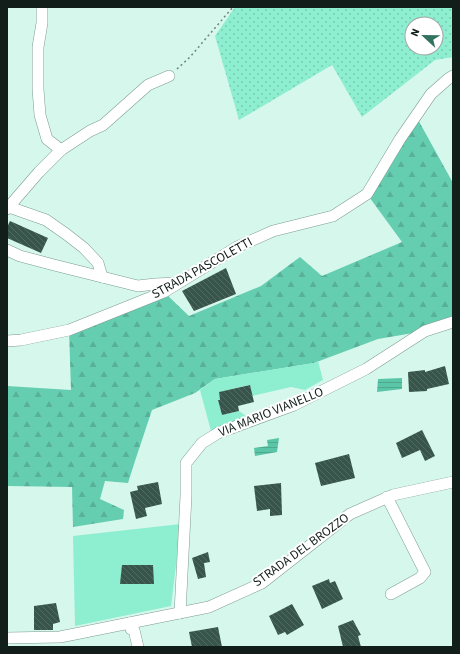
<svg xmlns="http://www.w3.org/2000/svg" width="460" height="654" font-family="'Source Sans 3',sans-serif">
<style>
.grass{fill:url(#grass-dots);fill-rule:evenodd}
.forest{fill:url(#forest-firs)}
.garden{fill:#8eeed0}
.water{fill:url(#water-rules)}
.building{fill:url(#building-back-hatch)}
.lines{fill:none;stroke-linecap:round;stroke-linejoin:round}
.minor-casing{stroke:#7e9d92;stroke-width:12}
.path{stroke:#6f857e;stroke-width:1.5;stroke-dasharray:2 3;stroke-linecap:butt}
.minor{stroke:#fff;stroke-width:11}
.labels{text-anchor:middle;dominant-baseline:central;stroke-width:4;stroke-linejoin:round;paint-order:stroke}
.street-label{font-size:13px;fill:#121e1a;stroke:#fff}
</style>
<defs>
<pattern id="grass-dots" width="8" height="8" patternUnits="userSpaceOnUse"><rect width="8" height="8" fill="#8eeed0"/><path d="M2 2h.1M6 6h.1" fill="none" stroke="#79ccb2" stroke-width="1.8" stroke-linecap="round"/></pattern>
<pattern id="forest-firs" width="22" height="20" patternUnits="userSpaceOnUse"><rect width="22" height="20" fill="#65ceb0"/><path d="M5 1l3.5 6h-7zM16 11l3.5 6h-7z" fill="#57b097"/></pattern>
<pattern id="water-rules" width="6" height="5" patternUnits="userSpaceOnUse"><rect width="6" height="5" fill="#5bc5a7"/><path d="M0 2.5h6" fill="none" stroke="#4ea98f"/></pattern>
<pattern id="building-back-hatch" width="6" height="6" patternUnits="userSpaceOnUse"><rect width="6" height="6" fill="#38554b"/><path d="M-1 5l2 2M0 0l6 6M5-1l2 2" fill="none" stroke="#526a61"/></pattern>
</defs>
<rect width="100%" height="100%" fill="#d6f7ec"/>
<!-- grass -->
<path class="grass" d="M235,7H453V57L435,60L362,117L332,65L239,120L215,36ZM412,24H436V48H412Z"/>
<!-- forest -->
<path class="forest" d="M416,116L453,183V322L425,331L378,339L314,363L215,379L195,393L152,410L134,464L128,483L105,481L100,499L124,510L123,519L73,527L72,487L7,486V386L71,390L69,330L164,292L189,316L261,286L300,257L322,276L402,242L367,194Z"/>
<!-- garden -->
<g class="garden">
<path d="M318,361L323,380L305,390L291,387L252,396L249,385L219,392L220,400H218L222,415L239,411L249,418L211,431L200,390L215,379L314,363Z"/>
<path d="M181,524L171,606L75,626L73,536Z"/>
</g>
<!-- water -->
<g class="water">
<path d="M402,378V389L377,392L378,379Z"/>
<path d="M279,438L277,452L255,456L254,448L268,446L267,440Z"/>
</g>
<!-- building -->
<g class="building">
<path d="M10,221L48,238L41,253L7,238V227Z"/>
<path d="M226,268L236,294L194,311L182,291Z"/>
<path d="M445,366L449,384L427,389V391L409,392L408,372L425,370V372Z"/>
<path d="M250,385L254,402L238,406L239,411L222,415L218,400H220L219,392Z"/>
<path d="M422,430L435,456L425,461L420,450L402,458L396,443Z"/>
<path d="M349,454L355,478L321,486L315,463Z"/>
<path d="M158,482L162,504L145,508L147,516L136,519L130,492L138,490L137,486Z"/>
<path d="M281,483L282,515L270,516V509L257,511L254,486Z"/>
<path d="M208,552L210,562L204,563L206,577L198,579L192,558Z"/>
<path d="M122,565H153L154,584H120Z"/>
<path d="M329,579L330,583L335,581L343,599L322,609L312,586Z"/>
<path d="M56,603L60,622L53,624V630H34V606Z"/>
<path d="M292,604L304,625L287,635L285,632L278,635L269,616Z"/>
<path d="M353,620L361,635L358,636L361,647H343L338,626Z"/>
<path d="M218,627L222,647H192L189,632Z"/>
</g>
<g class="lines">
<defs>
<g id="minor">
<path d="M42,7V23L38,47V89L40,115L47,139L61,150"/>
<path d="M9,207L46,220L66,234L84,248L98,263L102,277"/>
<path d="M7,209L39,172L61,150L90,131L103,125L148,85L169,76"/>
<path d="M7,250L20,256L54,265L138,286L155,284L177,283"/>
<path d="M7,341L21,340L69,330L164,292L237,247L273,231L333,216L367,194L400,139L431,94L448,79L453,76"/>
<path d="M387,497L425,572L420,578L391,594"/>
<path d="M180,613L186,496V463L202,443L218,433L294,405L366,369L425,331L453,322"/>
<path d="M130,623L131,629L134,630L138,647"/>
<path d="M7,638L60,637L209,607L262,583L350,514L393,495L453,482"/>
</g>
</defs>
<!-- minor casing -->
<use href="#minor" class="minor-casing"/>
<!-- path -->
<path class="path" d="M177,69L190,57L233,7"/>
<!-- minor -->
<use href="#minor" class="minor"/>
</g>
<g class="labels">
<!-- street labels -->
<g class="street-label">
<text transform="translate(202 268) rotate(-29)">STRADA PASCOLETTI</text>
<text transform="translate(271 412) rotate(-22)">VIA MARIO VIANELLO</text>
<text transform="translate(301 550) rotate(-36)">STRADA DEL BROZZO</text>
</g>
</g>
<!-- border -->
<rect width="460" height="654" fill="none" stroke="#121e1a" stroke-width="16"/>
<!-- north arrow -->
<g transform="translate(424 36) rotate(292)"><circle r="19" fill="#ffffff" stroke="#a0a5a3"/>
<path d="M0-3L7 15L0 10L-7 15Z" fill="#327260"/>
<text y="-6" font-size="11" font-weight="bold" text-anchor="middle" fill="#121e1a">N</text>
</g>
</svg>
